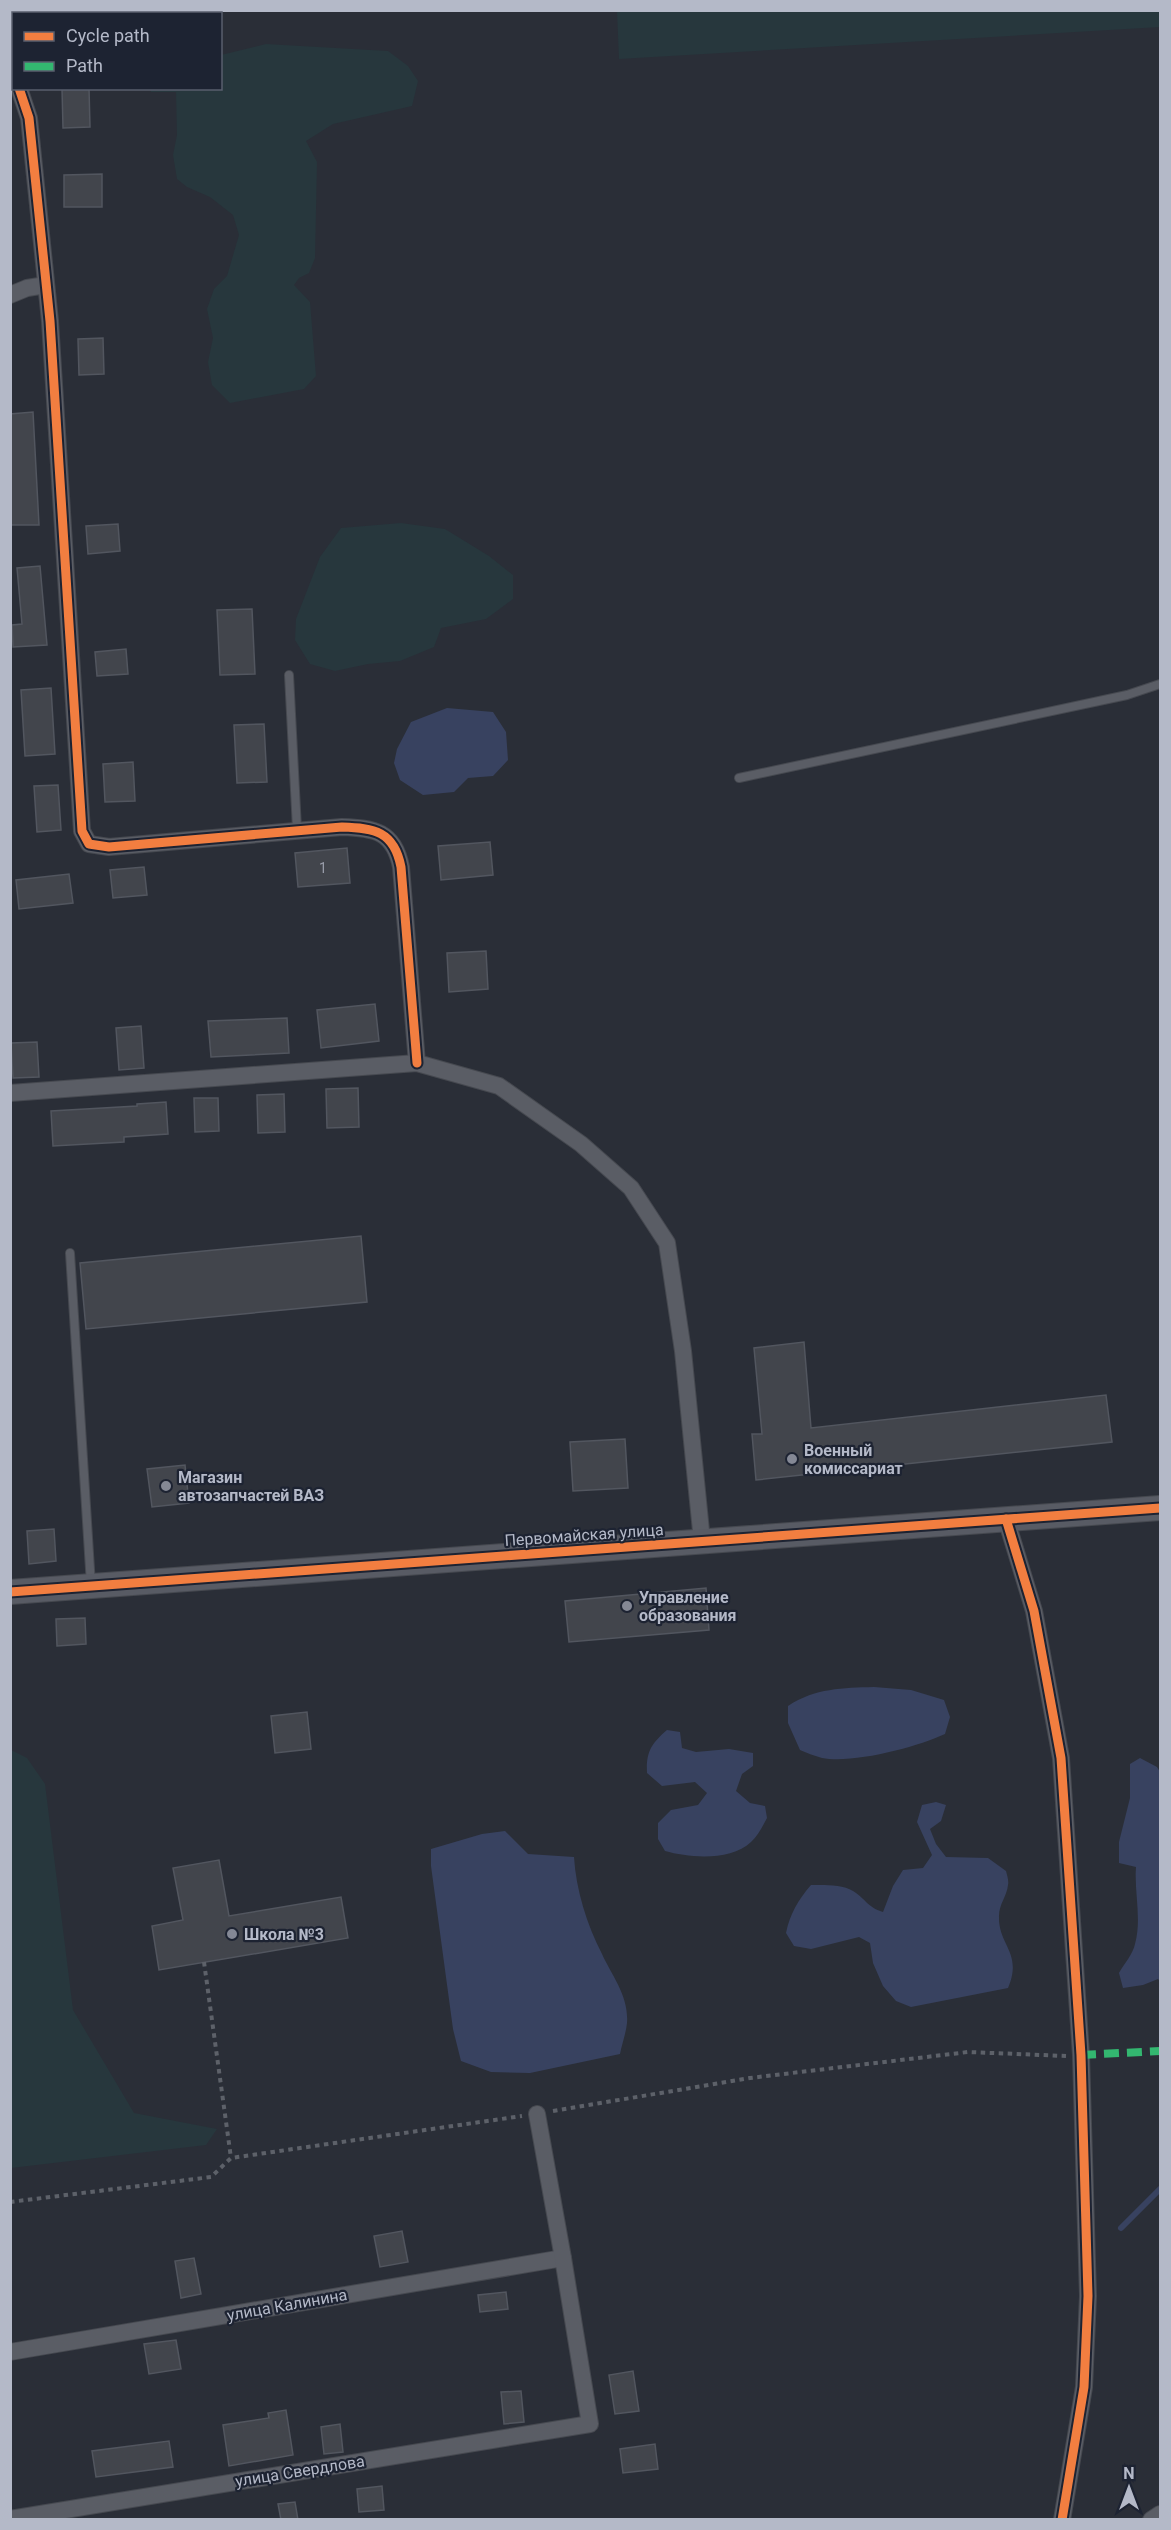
<svg xmlns="http://www.w3.org/2000/svg" width="1171" height="2530" font-family="Roboto,sans-serif">
<style>
.green{fill:#27373d}
.water{fill:#384260}
.lines{fill:none;stroke-linecap:round;stroke-linejoin:round}
.stream{stroke:#384260;stroke-width:6}
.building{fill:#42454c;stroke:#52565f;stroke-width:1.5}
.lane-casing{stroke:#464950;stroke-width:10}
.street-casing{stroke:#464950;stroke-width:18}
.secondary-casing{stroke:#464950;stroke-width:26}
.path{stroke:#5d6169;stroke-width:4;stroke-dasharray:4.5 4.5;stroke-linecap:butt}
.lane{stroke:#5a5d65;stroke-width:8}
.street{stroke:#5a5d65;stroke-width:16}
.secondary{stroke:#585b64;stroke-width:24}
.quiet{stroke:#33b770;stroke-width:8;stroke-dasharray:15 8;stroke-linecap:butt}
.cycleway-casing{stroke:#1d2332;stroke-width:13}
.cycleway{stroke:#f27e40;stroke-width:9}
.poi-dot{fill:#848895;stroke:#1d2332;stroke-width:2}
.labels{text-anchor:middle;dominant-baseline:central;stroke-width:4.5;stroke-linejoin:round;paint-order:stroke}
.number-label{font-size:14px;fill:#989ca9}
.poi-label{font-size:16px;font-weight:bold;fill:#b4b9c8;stroke:#1d2332;text-anchor:start}
.street-label{font-size:16px;fill:#b4b9c8;stroke:#1d2332}
</style>
<rect width="100%" height="100%" fill="#2a2e37"/>
<!-- green -->
<g class="green">
<path d="M1160,10V27L619,59L617,11Z"/>
<path d="M266,44L388,51L408,66L418,81L412,106L333,124L306,141L317,162L315,258L309,273L299,278L294,285L310,302L316,376L304,389L230,403L212,385L208,362L213,338L207,309L214,289L227,276L239,235L233,215L210,197L187,187L177,179L173,155L177,135L176,92H151L150,89L220,88L221,55Z"/>
<path d="M401,523L445,529L489,556L513,575V599L486,619L441,628L434,647L400,661L368,664L335,671L310,664L295,640L296,619L320,557L341,528Z"/>
<path d="M11,1750L27,1758L45,1784L73,2010L134,2113L217,2129L206,2145L11,2168Z"/>
</g>
<!-- water -->
<g class="water">
<path d="M447,708L493,712L506,732L508,760L493,776L468,778L454,792L423,795L400,780L394,763L397,749L411,722Z"/>
<path d="M874,1687L911,1690L944,1700L950,1717L945,1734C917,1747 853,1764 822,1758C815,1756 807,1753 800,1750L788,1723V1706C815,1688 843,1688 874,1687Z"/>
<path d="M667,1730L680,1732L682,1748L696,1752L729,1749L753,1753V1766L742,1774L736,1791L750,1803L765,1806L767,1818C762,1827 758,1836 751,1842C731,1861 690,1858 665,1851L658,1839V1823L671,1810L698,1805L707,1793L695,1782L662,1786L647,1773C646,1752 651,1744 667,1730Z"/>
<path d="M1140,1758L1157,1767L1160,1772V1981L1158,1979L1143,1985L1123,1988L1119,1973C1124,1964 1133,1954 1135,1944C1142,1919 1134,1892 1136,1867L1119,1863V1842L1130,1798V1764Z"/>
<path d="M936,1802L946,1805L941,1821L930,1829L936,1844L946,1857L988,1858L1006,1871C1007,1875 1009,1881 1008,1885C1007,1896 999,1904 999,1916C998,1946 1023,1952 1008,1988L911,2007L896,2001L883,1986L873,1963L870,1943L859,1937L811,1949L794,1946L786,1933C790,1914 798,1900 811,1885C823,1885 842,1884 853,1891C866,1899 867,1907 883,1912L893,1886L903,1870L923,1868L932,1855L917,1822L922,1805Z"/>
<path d="M505,1831L528,1854L574,1857C576,1890 587,1925 602,1954C612,1976 629,1996 627,2023C626,2033 622,2044 620,2054L530,2073L491,2072L461,2061L453,2029L431,1866V1849L482,1834Z"/>
</g>
<g class="lines">
<!-- stream -->
<path class="stream" d="M1121,2228L1160,2189"/>
</g>
<!-- building -->
<g class="building">
<path d="M89,88L90,127L63,128L62,89Z"/>
<path d="M102,174V207H64V175Z"/>
<path d="M103,338L104,374L79,375L78,339Z"/>
<path d="M33,412L39,525H10V414Z"/>
<path d="M118,524L120,551L88,554L86,526Z"/>
<path d="M40,566L47,645L13,647L12,625L22,624L17,568Z"/>
<path d="M252,609L255,674L220,675L217,610Z"/>
<path d="M126,649L128,674L97,676L95,652Z"/>
<path d="M51,688L55,754L25,756L21,690Z"/>
<path d="M264,724L267,782L237,783L234,725Z"/>
<path d="M133,762L135,801L105,802L103,764Z"/>
<path d="M58,785L61,830L37,832L34,786Z"/>
<path d="M490,842L493,875L441,880L438,846Z"/>
<path d="M347,848L350,883L298,887L295,853Z"/>
<path d="M144,867L147,895L113,898L110,870Z"/>
<path d="M69,874L73,903L19,909L16,880Z"/>
<path d="M486,951L488,989L449,992L447,953Z"/>
<path d="M375,1004L379,1041L321,1048L317,1010Z"/>
<path d="M287,1018L289,1053L211,1057L208,1021Z"/>
<path d="M141,1026L144,1068L119,1070L116,1028Z"/>
<path d="M37,1042L39,1077L13,1078L11,1043Z"/>
<path d="M358,1088L359,1127L327,1128L326,1089Z"/>
<path d="M284,1094L285,1132L258,1133L257,1095Z"/>
<path d="M194,1098H218L219,1131L195,1132Z"/>
<path d="M166,1102L168,1134L124,1137V1142L53,1146L51,1111L137,1106V1104Z"/>
<path d="M361,1236L367,1302L86,1329L80,1263Z"/>
<path d="M804,1342L811,1428L1106,1395L1112,1442L756,1480L752,1434H762L754,1348Z"/>
<path d="M625,1439L628,1488L573,1491L570,1442Z"/>
<path d="M185,1465L189,1503L152,1507L147,1469Z"/>
<path d="M54,1529L56,1561L29,1564L27,1531Z"/>
<path d="M706,1588L709,1630L569,1642L565,1601Z"/>
<path d="M85,1618L86,1644L57,1646L56,1619Z"/>
<path d="M307,1712L311,1749L275,1753L271,1716Z"/>
<path d="M219,1860L229,1916L341,1897L348,1938L159,1970L152,1926L183,1920L173,1868Z"/>
<path d="M402,2231L408,2262L380,2267L374,2236Z"/>
<path d="M194,2258L201,2294L181,2298L175,2261Z"/>
<path d="M506,2292L508,2309L480,2312L478,2295Z"/>
<path d="M176,2340L181,2369L149,2374L144,2344Z"/>
<path d="M633,2371L639,2411L615,2414L609,2375Z"/>
<path d="M521,2391L524,2422L504,2424L501,2392Z"/>
<path d="M286,2410L293,2455L229,2466L223,2425L269,2418L268,2413Z"/>
<path d="M340,2424L343,2452L324,2454L321,2427Z"/>
<path d="M169,2441L173,2467L96,2477L92,2451Z"/>
<path d="M655,2444L658,2469L623,2473L620,2449Z"/>
<path d="M382,2486L384,2510L359,2512L357,2489Z"/>
<path d="M295,2502L298,2520H281L278,2504Z"/>
</g>
<g class="lines">
<defs>
<g id="lane">
<path d="M289,675L297,829"/>
<path d="M739,778L1127,695L1160,684"/>
<path d="M70,1253L91,1585"/>
</g>
<g id="street">
<path d="M10,65L14,74"/>
<path d="M19,88L29,118L50,321L82,831L89,844L109,847L342,827C374,828 394,831 401,867L417,1063"/>
<path d="M10,295L27,288L46,285"/>
<path d="M10,1093L417,1063L499,1086L581,1144L631,1188L667,1243L683,1351L702,1541"/>
<path d="M1006,1519L1034,1611L1061,1758L1081,2055L1088,2296L1084,2387L1062,2520"/>
<path d="M10,2352L563,2258"/>
<path d="M10,2519L590,2424L563,2258L537,2114"/>
<path d="M1151,2520L1160,2514"/>
</g>
<path id="secondary" d="M10,1592L1160,1508"/>
</defs>
<!-- lane casing -->
<use href="#lane" class="lane-casing"/>
<!-- street casing -->
<use href="#street" class="street-casing"/>
<!-- secondary casing -->
<use href="#secondary" class="secondary-casing"/>
<!-- path -->
<g class="path">
<path d="M204,1962L231,2158"/>
<path d="M553,2111L750,2078L968,2052L1066,2056"/>
<path d="M10,2202L211,2177L231,2158L522,2116"/>
</g>
<!-- lane -->
<use href="#lane" class="lane"/>
<!-- street -->
<use href="#street" class="street"/>
<!-- secondary -->
<use href="#secondary" class="secondary"/>
<!-- quiet -->
<path class="quiet" d="M1081,2055L1160,2051"/>
<defs>
<g id="cycleway">
<path d="M19,88L29,118L50,321L82,831L89,844L109,847L342,827C374,828 394,831 401,867L417,1063"/>
<path d="M1006,1519L1034,1611L1061,1758L1081,2055L1088,2296L1084,2387L1062,2520"/>
<path d="M10,1592L1160,1508"/>
</g>
</defs>
<!-- cycleway casing -->
<use href="#cycleway" class="cycleway-casing"/>
<!-- cycleway -->
<use href="#cycleway" class="cycleway"/>
</g>
<!-- markers -->
<g class="poi-dot">
<circle cx="792" cy="1459" r="6"/>
<circle cx="166" cy="1486" r="6"/>
<circle cx="627" cy="1606" r="6"/>
<circle cx="232" cy="1934" r="6"/>
</g>
<g class="labels">
<!-- number labels -->
<g class="number-label">
<text x="323" y="868">1</text>
</g>
<!-- poi labels -->
<g class="poi-label">
<text x="804" y="1450">Военный<tspan x="804" dy="18">комиссариат</tspan></text>
<text x="178" y="1477">Магазин<tspan x="178" dy="18">автозапчастей ВАЗ</tspan></text>
<text x="639" y="1597">Управление<tspan x="639" dy="18">образования</tspan></text>
<text x="244" y="1934">Школа №3</text>
</g>
<!-- street labels -->
<g class="street-label">
<text transform="translate(584 1535) rotate(-4)">Первомайская улица</text>
<text transform="translate(287 2305) rotate(-10)">улица Калинина</text>
<text transform="translate(300 2471) rotate(-9)">улица Свердлова</text>
</g>
</g>
<!-- border -->
<rect width="1171" height="2530" fill="none" stroke="#b4b9c8" stroke-width="24"/>
<!-- legend -->
<rect x="12" y="12" width="210" height="78" fill="#1d2332" stroke="#595f6e" stroke-width="1.5"/>
<rect x="24" y="32" width="30" height="9" fill="#f27e40" stroke="#595f6e" stroke-width="1.5"/>
<text x="66" y="42" font-size="18" fill="#b4b9c8">Cycle path</text>
<rect x="24" y="62" width="30" height="9" fill="#33b770" stroke="#595f6e" stroke-width="1.5"/>
<text x="66" y="72" font-size="18" fill="#b4b9c8">Path</text>
<!-- north arrow -->
<g transform="translate(1129 2488)" stroke="#1d2332" stroke-width="4.5" paint-order="stroke">
<path d="M0-4.5L10 22L0 15L-10 22Z" fill="#b4b9c8"/>
<text y="-9" font-size="16" font-weight="bold" text-anchor="middle" fill="#b4b9c8">N</text>
</g>
</svg>
